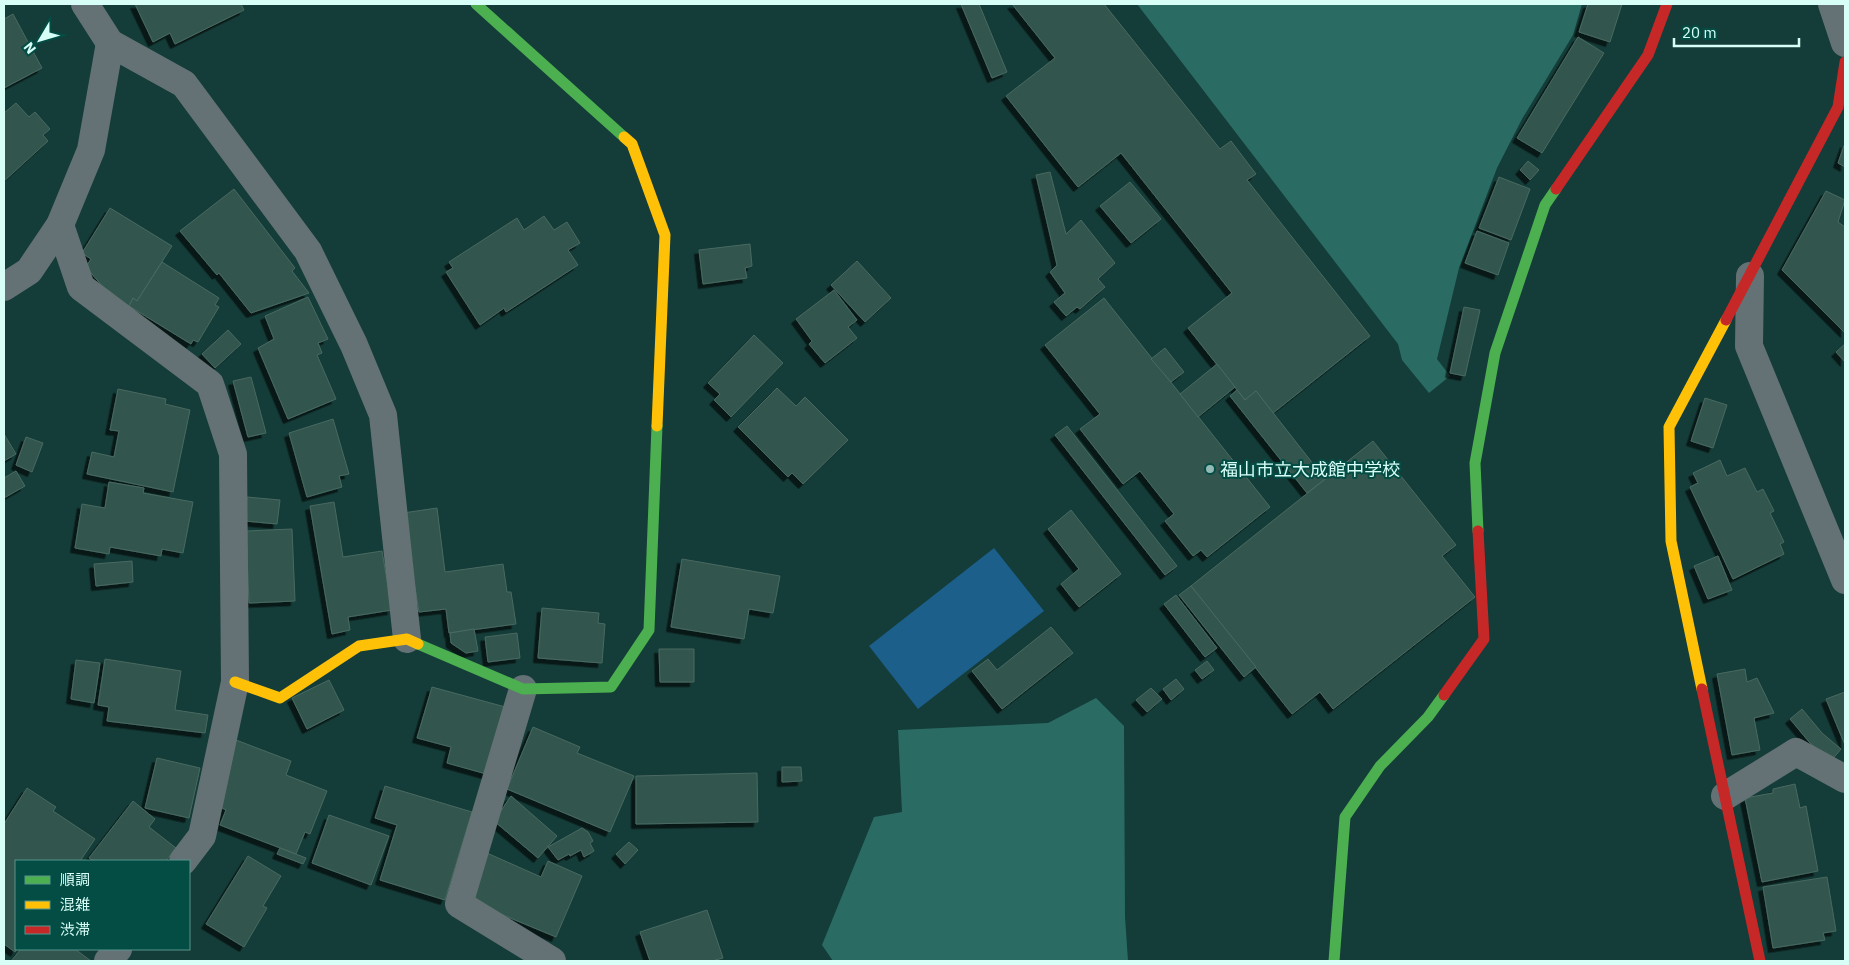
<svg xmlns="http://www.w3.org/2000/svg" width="1849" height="965" font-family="'IBM Plex Sans','Noto Sans JP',sans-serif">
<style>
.green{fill:#2a6c64}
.water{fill:#1c5f8a}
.building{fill:#30574e;stroke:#4a6961;filter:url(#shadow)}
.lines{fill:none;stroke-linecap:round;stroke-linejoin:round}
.street{stroke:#647275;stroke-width:28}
.fast{stroke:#4caf50;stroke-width:11}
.slow{stroke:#ffc107;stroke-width:11}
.jam{stroke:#c62828;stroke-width:11}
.poi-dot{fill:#93bab4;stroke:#034d45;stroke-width:2}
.labels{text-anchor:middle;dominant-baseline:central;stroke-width:4;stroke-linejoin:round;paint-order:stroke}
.poi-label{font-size:18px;fill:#d7fef7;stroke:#034d45;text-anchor:start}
</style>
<defs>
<filter id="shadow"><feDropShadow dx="-4.5" dy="4.5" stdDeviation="0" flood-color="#0009"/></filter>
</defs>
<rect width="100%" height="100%" fill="#143c38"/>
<!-- green -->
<g class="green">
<path d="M1137,4H1582L1573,35L1522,119L1497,168L1459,268L1437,359L1450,376L1429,393L1402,360L1398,344Z"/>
<path d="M1096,698L1124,726L1125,917L1128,961H833L822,945L874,817L902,812L898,730L1048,723Z"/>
</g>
<!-- water -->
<path class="water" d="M994,548L1044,611L918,709L869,646Z"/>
<!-- building -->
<g class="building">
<path d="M135,4H241L244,10L175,44L170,33L153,42Z"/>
<path d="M961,4H979L1007,72L992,78Z"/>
<path d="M1012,4H1104L1220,149L1231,141L1256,174L1247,180L1370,336L1273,413L1256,391L1245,400L1188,328L1232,293L1121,153L1078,187L1006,96L1055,58Z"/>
<path d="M1588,4H1622L1610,42L1579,32Z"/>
<path d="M13,14L42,68L4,88V19Z"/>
<path d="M1578,37L1604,53L1542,153L1517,138Z"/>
<path d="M16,103L29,117L35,112L50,129L43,135L48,141L4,181V113Z"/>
<path d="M1845,143V167L1838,163Z"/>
<path d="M1528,161L1539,170L1530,180L1520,170Z"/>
<path d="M1050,172L1066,234L1081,220L1115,263L1098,279L1105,287L1080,309L1077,307L1066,316L1054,302L1065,293L1050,272L1057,265L1036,175Z"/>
<path d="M1499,177L1530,189L1511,240L1479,228Z"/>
<path d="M1130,182L1161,219L1131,243L1100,206Z"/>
<path d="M234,189L295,268L292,271L309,293L251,313L219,273L217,275L180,231Z"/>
<path d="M1826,191L1845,200L1838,222L1845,227V333L1782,270Z"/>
<path d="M110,208L172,246L137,301L133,298L129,306L109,294L86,267L91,259L82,253Z"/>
<path d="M544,216L554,230L567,222L580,243L568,250L578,265L506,312L504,308L480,325L446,272L453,268L449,262L517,218L524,230Z"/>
<path d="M1477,231L1509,243L1498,275L1465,263Z"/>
<path d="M750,244L752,266L745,268L747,278L703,284L699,250Z"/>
<path d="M857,261L891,298L865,322L831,285Z"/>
<path d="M162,262L219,298L215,305L219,307L198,342L193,340L191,344L129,306L133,298L137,301Z"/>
<path d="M834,290L857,320L848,327L857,338L825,363L809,344L812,341L796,319Z"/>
<path d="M308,297L328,339L318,343L322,353L317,355L336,399L288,419L258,348L274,339L265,316Z"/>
<path d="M1104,298L1270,507L1207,557L1201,550L1193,556L1165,521L1174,514L1140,471L1123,484L1080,429L1100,414L1045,345Z"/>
<path d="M1464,307L1480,310L1465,376L1450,373Z"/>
<path d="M228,330L241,344L215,368L202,354Z"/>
<path d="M754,335L783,363L731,417L714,400L720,394L708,383Z"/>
<path d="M1845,344V362L1836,352Z"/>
<path d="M1165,348L1184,372L1171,382L1151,359Z"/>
<path d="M1217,364L1235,387L1198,417L1180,394Z"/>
<path d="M251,377L266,433L248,437L233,381Z"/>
<path d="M777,388L796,406L805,397L848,440L803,484L792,473L788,477L738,427Z"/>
<path d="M118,389L166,399L165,404L190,410L173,492L87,474L92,452L114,457L119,431L110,430Z"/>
<path d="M1237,390L1245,400L1256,391L1325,479L1307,493L1230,396Z"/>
<path d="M1705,398L1727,405L1713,448L1691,441Z"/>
<path d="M333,419L349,474L339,476L342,487L307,497L289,433Z"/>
<path d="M1067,426L1177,566L1165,575L1055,435Z"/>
<path d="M4,434L16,454L4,461Z"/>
<path d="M26,437L43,443L32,472L16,465Z"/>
<path d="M1373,441L1456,545L1442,556L1475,597L1333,709L1320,692L1292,714L1191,586Z"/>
<path d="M1720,460L1727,476L1745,468L1757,492L1763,489L1774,511L1770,513L1784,542L1780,544L1784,554L1733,579L1690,487L1698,483L1693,473Z"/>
<path d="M16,471L25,486L4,498V478Z"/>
<path d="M109,482L144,488L143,493L193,502L183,553L162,549L161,556L110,547L109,554L75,548L82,504L105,508Z"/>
<path d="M247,497L280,500L277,524L245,521Z"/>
<path d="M334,502L343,557L382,551L392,610L348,617L350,630L332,634L310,506Z"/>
<path d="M437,508L445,572L503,564L507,592H511L516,624L449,633L446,609L419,612L403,513Z"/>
<path d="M1071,510L1121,574L1079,607L1061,584L1079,569L1048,529Z"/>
<path d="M292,529L295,601L249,603L246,531Z"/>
<path d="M1718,556L1732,590L1708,599L1694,566Z"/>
<path d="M682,559L780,576L773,613L749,609L744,639L671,627Z"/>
<path d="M132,561L133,582L96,586L94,564Z"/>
<path d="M1191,586L1256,667L1244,677L1179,595Z"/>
<path d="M1176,595L1217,648L1205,657L1164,604Z"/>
<path d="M542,608L599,613L598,623L605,624L602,663L538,658Z"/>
<path d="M1051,627L1073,653L1002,709L972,671L988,659L997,670Z"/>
<path d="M474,629L478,651L466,653L451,643L450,633Z"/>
<path d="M517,633L520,658L488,662L485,637Z"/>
<path d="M659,649H694V682H660Z"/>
<path d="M105,659L181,671L175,710L208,715L205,733L107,721L109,707L98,705Z"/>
<path d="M76,660L100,663L94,703L71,699Z"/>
<path d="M1207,661L1214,670L1202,679L1195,670Z"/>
<path d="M1745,669L1747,682L1757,678L1774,713L1754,718L1760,750L1732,755L1717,674Z"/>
<path d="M1176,679L1184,689L1171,700L1163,689Z"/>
<path d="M329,680L344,710L307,729L292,698Z"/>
<path d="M432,687L509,708L490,775L447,763L451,747L417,738Z"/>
<path d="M1151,688L1162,699L1147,712L1136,700Z"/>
<path d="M1845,692V745L1826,699Z"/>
<path d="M1802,709L1822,733L1841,749L1831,761L1810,743L1790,719Z"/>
<path d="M533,727L580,747L577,753L634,776L610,832L507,789Z"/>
<path d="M236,740L291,761L286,775L327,791L310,834L305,832L296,854L220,825L226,810L222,808Z"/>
<path d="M157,758L200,768L189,818L145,808Z"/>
<path d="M782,767H801L802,781L782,782Z"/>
<path d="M757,773L758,822L636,824V776Z"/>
<path d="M1795,784L1800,808L1806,806L1818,871L1762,882L1745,798L1773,793V789Z"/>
<path d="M385,786L472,812L445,900L380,880L397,825L375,818Z"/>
<path d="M27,788L56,807L53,811L95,839L80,861H16L17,949L15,952L4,944V824Z"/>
<path d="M511,796L557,836L538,858L494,821Z"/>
<path d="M133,801L155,819L149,827L176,848L166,861H94L89,858Z"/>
<path d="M329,815L389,836L371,885L312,863Z"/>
<path d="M582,828L588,832L593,841L590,843L594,851L584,857L581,850L570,856L569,854L558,860L548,847Z"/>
<path d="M629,842L638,850L625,864L616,854Z"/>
<path d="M280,848L306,858L303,864L277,854Z"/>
<path d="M487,853L541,877L548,861L582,876L556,937L467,900Z"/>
<path d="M248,856L281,876L263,906L267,908L244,947L206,924Z"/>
<path d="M1827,877L1836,931L1823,933L1825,940L1773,948L1763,887Z"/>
<path d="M707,910L723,958L712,961H650L640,932Z"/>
<path d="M21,949H75L91,961H11Z"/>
</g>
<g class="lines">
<!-- street -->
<g class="street">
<path d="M85,4L110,43L184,84L308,251L354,345L383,415L407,639"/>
<path d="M1832,4L1845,43"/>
<path d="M110,43L91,150L60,225L81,287L210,384L233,454L235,682L202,836L183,861"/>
<path d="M1750,276L1749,346L1845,580"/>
<path d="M4,287L29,271L60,225"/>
<path d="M523,689L459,904L552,961"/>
<path d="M1725,796L1796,752L1845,779"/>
<path d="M108,961L118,949"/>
</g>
<!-- fast -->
<g class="fast">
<path d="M476,4L624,137"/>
<path d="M1478,531L1475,463L1495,353L1545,205L1556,189"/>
<path d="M418,644L523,689L611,687L649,630L657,426"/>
<path d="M1334,961L1345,817L1380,766L1428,717L1444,695"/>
</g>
<!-- slow -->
<g class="slow">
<path d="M624,137L632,144L665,235L657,426"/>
<path d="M235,682L280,698L359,646L407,639L418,644"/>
<path d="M1702,689L1671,541L1669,427L1726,320"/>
</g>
<!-- jam -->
<g class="jam">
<path d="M1556,189L1648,55L1667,4"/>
<path d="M1726,320L1838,107L1845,62"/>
<path d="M1702,689L1760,961"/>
<path d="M1444,695L1484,639L1478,531"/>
</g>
</g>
<!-- markers -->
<circle class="poi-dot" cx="1210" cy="469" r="5"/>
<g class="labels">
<!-- poi labels -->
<g class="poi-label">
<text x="1220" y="469">福山市立大成館中学校</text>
</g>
</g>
<!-- border -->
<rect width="1849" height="965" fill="none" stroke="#d7fef7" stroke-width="10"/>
<!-- legend -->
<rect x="15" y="860" width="175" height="90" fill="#034d45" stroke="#58948c"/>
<rect x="25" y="876" width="25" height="8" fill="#4caf50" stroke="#58948c"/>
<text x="60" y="885" font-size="15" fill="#d7fef7">順調</text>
<rect x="25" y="901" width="25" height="8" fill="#ffc107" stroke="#58948c"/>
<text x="60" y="910" font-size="15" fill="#d7fef7">混雑</text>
<rect x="25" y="926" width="25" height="8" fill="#c62828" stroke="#58948c"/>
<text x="60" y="935" font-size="15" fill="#d7fef7">渋滞</text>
<!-- north arrow -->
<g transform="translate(40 40) rotate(232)" stroke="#034d45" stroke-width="4" paint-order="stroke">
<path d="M0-4L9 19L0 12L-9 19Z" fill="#d7fef7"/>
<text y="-8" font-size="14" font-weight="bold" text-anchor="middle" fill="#d7fef7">N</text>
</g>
<!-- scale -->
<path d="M1674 38v8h125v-8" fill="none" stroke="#d7fef7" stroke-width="2.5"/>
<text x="1682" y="38" font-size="15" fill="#d7fef7" stroke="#034d45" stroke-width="4" paint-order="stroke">20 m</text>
</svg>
